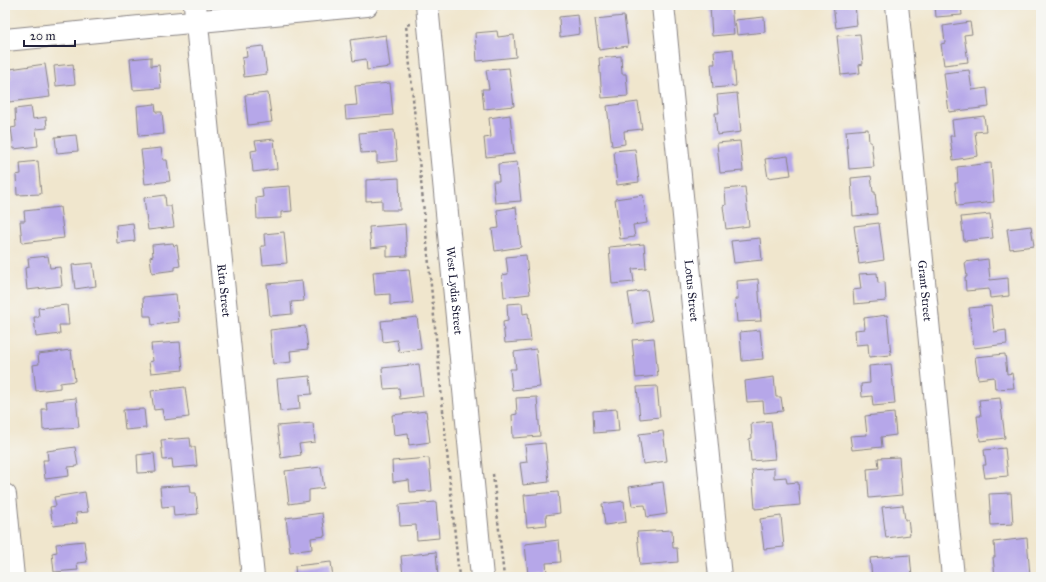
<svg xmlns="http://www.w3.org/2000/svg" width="1046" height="582" font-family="'IM FELL Great Primer',serif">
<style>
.building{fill:#b6a7e9}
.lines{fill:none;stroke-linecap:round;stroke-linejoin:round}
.minor-casing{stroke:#898484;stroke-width:24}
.path{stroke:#898484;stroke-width:2.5;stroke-dasharray:3 3;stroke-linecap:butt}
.minor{stroke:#fff;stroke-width:22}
.labels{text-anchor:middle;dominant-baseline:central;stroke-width:4;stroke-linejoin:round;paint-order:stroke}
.street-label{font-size:12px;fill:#22223b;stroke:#f6f6f2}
</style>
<rect width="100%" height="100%" fill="#f6f6f2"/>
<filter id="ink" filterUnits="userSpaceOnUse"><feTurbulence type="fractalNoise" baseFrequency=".025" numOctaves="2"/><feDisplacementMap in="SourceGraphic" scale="8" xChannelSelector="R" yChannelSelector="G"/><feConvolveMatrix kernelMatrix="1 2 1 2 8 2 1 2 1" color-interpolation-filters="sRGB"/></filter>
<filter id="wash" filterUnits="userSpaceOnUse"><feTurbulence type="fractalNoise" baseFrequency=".012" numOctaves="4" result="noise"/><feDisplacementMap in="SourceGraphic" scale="16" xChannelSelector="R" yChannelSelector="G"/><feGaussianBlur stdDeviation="0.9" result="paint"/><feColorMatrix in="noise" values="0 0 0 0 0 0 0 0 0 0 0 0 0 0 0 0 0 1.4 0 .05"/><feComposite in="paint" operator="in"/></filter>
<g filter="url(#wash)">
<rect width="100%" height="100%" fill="#f0e6cd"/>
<g id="blocks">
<!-- building -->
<g class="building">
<path d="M716,5H731L734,34L712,36L710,6Z"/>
<path d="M833,5H855L857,25L836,28Z"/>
<path d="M935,5H961L962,15L936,17Z"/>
<path d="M578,15L580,34L560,37L559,17Z"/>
<path d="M624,16L628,46L599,50L595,19Z"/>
<path d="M764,17L765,32L737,35L735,20Z"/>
<path d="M970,22L972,34L964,35L968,62L944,65L941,44L945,43L943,26Z"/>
<path d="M497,31L498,37L514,35L516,57L477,61L475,33Z"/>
<path d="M860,34L863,64L859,65L860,73L841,75L837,36Z"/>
<path d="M386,35L390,67L367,70L366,59L353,61L350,40Z"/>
<path d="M263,46L267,74L244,77L242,58L247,57L246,48Z"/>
<path d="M733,49L736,86L713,88L711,64H715L714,51Z"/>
<path d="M621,56L622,74H626L628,96L602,98L599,58Z"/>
<path d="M151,57V66L159,65L161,88L133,90L130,59Z"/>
<path d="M45,64L50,97L9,102L6,80L11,79L10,69Z"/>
<path d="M73,64L75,84L56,86L54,66Z"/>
<path d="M509,68L514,106L484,109L482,89H489L486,70Z"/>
<path d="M969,70L972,90L987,88L989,107L949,112L944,73Z"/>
<path d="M390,83L393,115L346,119L345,106L357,105L355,86Z"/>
<path d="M268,93L272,122L248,125L245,95Z"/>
<path d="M737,93L741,132L717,135L715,113H719L717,95Z"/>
<path d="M638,102L642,129L624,131L625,144L612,146L607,106Z"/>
<path d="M155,104L156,112H162L164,134L139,136L137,106Z"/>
<path d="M31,107L33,119L46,117L47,128L36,129L38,146L14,149L11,128L16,127L15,109Z"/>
<path d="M510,115L514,154L486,157L484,138L491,137L489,118Z"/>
<path d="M984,116L986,131L975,132L978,156L953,160L950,136H954L952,120Z"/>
<path d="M868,129L869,142H871L874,167L849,169L846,131Z"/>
<path d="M394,130L397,161L377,163V152L361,153L359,133Z"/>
<path d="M76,135L78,151L57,153L55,137Z"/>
<path d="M274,139L277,169L253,172L251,151L257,150L255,141Z"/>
<path d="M740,141L743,171L720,173L717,143Z"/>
<path d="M161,148L163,160H167L170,181L145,184L141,150Z"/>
<path d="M635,149L639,182L617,185L614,151Z"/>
<path d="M788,156L791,175L768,178L765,159Z"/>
<path d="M38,161L41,194L17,195L16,175L21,174L20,163Z"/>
<path d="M517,162L521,201L495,203L493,181H499L498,164Z"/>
<path d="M991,163L994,202L957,206L955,183H958L957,167Z"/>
<path d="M871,176L873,192H875L877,214L853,216L851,178Z"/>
<path d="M399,178L400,210H382V200L366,201V180Z"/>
<path d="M290,186L292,211L281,212V218L257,219L256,198L263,197L262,188Z"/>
<path d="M745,187L749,226L726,229L723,206L726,205L725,189Z"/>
<path d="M165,195L166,206H171L174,227L148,230L144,198Z"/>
<path d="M643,195L647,223L633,225L635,237L620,239L615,199Z"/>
<path d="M60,207L64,238L22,243L20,221H25L24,211Z"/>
<path d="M516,207L521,247L495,251L492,229L499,228L497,210Z"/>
<path d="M990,214L993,238L964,241L961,217Z"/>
<path d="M133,223L135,241L117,243L116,225Z"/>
<path d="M879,223L884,260L859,264L854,226Z"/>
<path d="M405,224L407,256L387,257V246L371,248L369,227Z"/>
<path d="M1031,226L1034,246L1010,249L1007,229Z"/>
<path d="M284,232L287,263L263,265L261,246H265L264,234Z"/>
<path d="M760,238L762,260L734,263L731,241Z"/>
<path d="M173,243L174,246L177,245L180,266L175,267V270L152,273L150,257L153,256L152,245Z"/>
<path d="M644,244L646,268L632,269L634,282L612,284L609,247Z"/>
<path d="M526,255L530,294L504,297L502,275L508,274L506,257Z"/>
<path d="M48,256L50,268L60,267L62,286L27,290L25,268L29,267L28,258Z"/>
<path d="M988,259L990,280L1008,278L1009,296L990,298L989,289L966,291L965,277H967L965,262Z"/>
<path d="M93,263L96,286L75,289L72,265Z"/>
<path d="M409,269L413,303L390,305V294L375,295L373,272Z"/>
<path d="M877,273L878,283L885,282L886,301L854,304L853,290L861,289L859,274Z"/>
<path d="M758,279L761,321L737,322L735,299H738L737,281Z"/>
<path d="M302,281L304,301L291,302L292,314L270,316L267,284Z"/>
<path d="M647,290L652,321L633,324L628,293Z"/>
<path d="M176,294L179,322L152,325L151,316H144L143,297Z"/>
<path d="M522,303L523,314L528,313L531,341L505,343L503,322L508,321L507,304Z"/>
<path d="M67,305L69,325H59L60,334L36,337L34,317H39L38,308Z"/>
<path d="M991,306L994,332L1006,330L1007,344L974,348L969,308Z"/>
<path d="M887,315L891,355L869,357L868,344L856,345L855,330L865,329L864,318Z"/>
<path d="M417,317L421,349L399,352L397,340L383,342L381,321Z"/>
<path d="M305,326L308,349L290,351L291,362L273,364L270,330Z"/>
<path d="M760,330L763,359L742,361L740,332Z"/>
<path d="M654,338L658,376L636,378L632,340Z"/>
<path d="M180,342L183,370L151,373L149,362L153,361L151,344Z"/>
<path d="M536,349L540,387L512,390L510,369H516L514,352Z"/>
<path d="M71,350L75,381L60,383V388L36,391L33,365L39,364L38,354Z"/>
<path d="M1005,354L1007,374L1012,373L1014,388L995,389L994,377L978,379L975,357Z"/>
<path d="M419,364L423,396L400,399L399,388L384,389L382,368Z"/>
<path d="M891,364L895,404L873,406L872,396L862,397L861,384L870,383L869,366Z"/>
<path d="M310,376L312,394L299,395L300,409L280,411L277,379Z"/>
<path d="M774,377L776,397H781L783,411L764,413L763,401L747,402L745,381Z"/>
<path d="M657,386L660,417L640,419L637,387Z"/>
<path d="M185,387L189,417L164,420L162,409L154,410L151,391Z"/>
<path d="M537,397L540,436L513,438L512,415L517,414L516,398Z"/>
<path d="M76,398L79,427L43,430L42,409H47L46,401Z"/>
<path d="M1000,398L1005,438L980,441L977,416H981L979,400Z"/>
<path d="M144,409L146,428L125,430L123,410Z"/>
<path d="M617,409L619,431L594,433L593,411Z"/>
<path d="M426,411L430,442L409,445L408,433L394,435L392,415Z"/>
<path d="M894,413L896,435L881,437L882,447L852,450L850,436L867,435L865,416Z"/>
<path d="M771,421L775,459L751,461L749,439L752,438L751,423Z"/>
<path d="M313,423L315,442L299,444L301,455L281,458L277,426Z"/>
<path d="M663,431L667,461L643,464L639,434Z"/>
<path d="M190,438L191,447H195L197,466L173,468L172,459L163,460L161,440Z"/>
<path d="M545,443L549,482L523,485L520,463L527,462L525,445Z"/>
<path d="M75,447L78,466L68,467L69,476L45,479L43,460H48L47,451Z"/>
<path d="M1005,448L1008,476L985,478L983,465H986L984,450Z"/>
<path d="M154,453L156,472L138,473L137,455Z"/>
<path d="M899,457L902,495L869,498L867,469L879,468L878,458Z"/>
<path d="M429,458L432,491L410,492L409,480L393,482L392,461Z"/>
<path d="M321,467L324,488L309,490V501L289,504L285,471Z"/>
<path d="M774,468V478L786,477L787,483L798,482L800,505L755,509L752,470Z"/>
<path d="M663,482L667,514L647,517L645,505L632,506L629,487Z"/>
<path d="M190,485L191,493H196L198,514L174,516L173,506L162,507L160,487Z"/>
<path d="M85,492L88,512L76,513L77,523L53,526L50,507L56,506L54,497Z"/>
<path d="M558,492L560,513L546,515L547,525L527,527L524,495Z"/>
<path d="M1011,493L1013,524L991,525L989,494Z"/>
<path d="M624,501L626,522L605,525L602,504Z"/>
<path d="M436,502L439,538L417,540L416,525L400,526L399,505Z"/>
<path d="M903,505L905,520H908L910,535L886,538L882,507Z"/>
<path d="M322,513L325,536L311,538L312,549L290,552L286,518Z"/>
<path d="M781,516L784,547L764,549L760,519Z"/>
<path d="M672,530L673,548H677L678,562L640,565L637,532Z"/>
<path d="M1027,538L1030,576L995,577L993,557H995L994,542Z"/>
<path d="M559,540L561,562L546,563L547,573L528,575L525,544Z"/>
<path d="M84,541L87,562L77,563L78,570L54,572L52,553L57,552L56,544Z"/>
<path d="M436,552L438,577H419V574L403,576L401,556Z"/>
<path d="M910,555L912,577H872L870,558Z"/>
<path d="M331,562L333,577H296L295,566Z"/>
</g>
</g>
</g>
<g filter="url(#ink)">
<use href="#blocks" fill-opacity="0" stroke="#898484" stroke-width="1"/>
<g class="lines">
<defs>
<g id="minor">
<path id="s1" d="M195,5L253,577"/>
<path id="s2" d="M427,5L482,577"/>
<path id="s3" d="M663,5L720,577"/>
<path id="s4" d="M897,5L953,577"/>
<path d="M5,40L367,5"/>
<path d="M5,495L13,577"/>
</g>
</defs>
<!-- minor casing -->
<use href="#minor" class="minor-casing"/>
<!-- path -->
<g class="path">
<path d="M410,24L406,25L459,577"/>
<path d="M493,474L504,577"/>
</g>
<!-- minor -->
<use href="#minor" class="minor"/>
</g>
</g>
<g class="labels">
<!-- street labels -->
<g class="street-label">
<text stroke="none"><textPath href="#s1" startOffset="287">Rita Street</textPath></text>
<text stroke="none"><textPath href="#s2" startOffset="287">West Lydia Street</textPath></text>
<text stroke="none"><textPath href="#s3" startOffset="287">Lotus Street</textPath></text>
<text stroke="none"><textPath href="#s4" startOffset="287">Grant Street</textPath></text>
</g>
</g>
<!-- margin -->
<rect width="1046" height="582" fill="none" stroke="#f6f6f2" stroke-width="20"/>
<!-- scale -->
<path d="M24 40v6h51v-6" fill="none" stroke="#22223b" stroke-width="2"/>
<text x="30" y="40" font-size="12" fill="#22223b" stroke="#f6f6f2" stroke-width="3" paint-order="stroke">20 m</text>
</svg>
